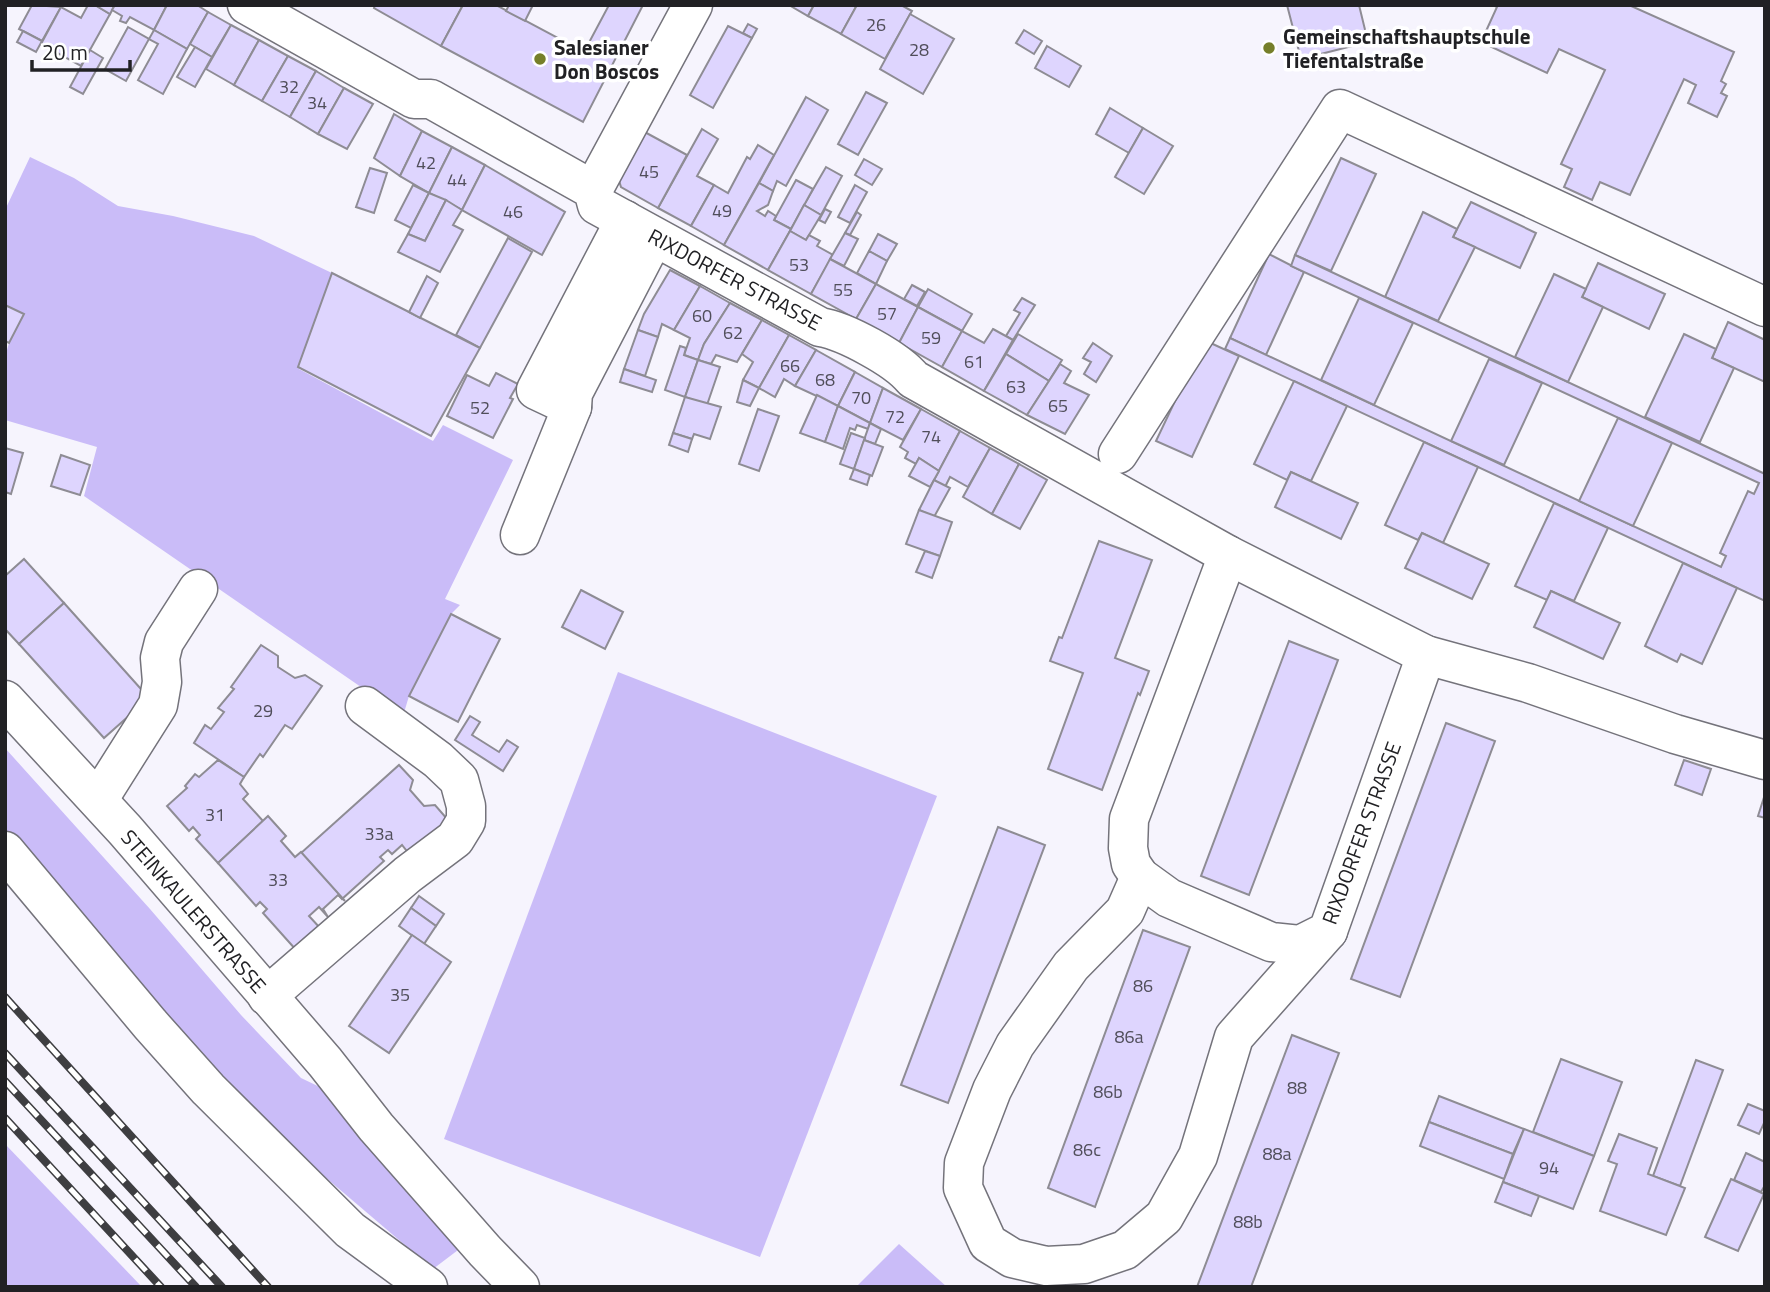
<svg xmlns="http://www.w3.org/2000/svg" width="1770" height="1292" font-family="'Titillium Web',sans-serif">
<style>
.green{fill:#cabcf8}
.building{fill:#ded5fe;stroke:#8e8c94;stroke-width:2}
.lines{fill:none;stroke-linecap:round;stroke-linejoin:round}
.minor-casing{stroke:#74737b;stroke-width:41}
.minor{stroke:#fff;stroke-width:38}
.rail-casing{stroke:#3e3e41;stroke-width:8}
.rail{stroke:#fff;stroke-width:5;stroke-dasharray:16;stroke-linecap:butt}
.poi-dot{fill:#767f2a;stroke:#fff;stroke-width:2.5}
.labels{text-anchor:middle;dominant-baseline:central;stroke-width:7;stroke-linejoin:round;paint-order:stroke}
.number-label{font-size:18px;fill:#504e5a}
.poi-label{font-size:21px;font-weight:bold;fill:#212124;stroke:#fff;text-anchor:start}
.street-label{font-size:21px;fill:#212124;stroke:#fff}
</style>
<rect width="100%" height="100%" fill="#f6f4fd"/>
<!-- green -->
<g class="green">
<path d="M30,157L74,178L118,206L173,216L254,236L332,273L299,369L433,441L443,425L513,460L445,599L460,605L451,614L409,696L403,716L84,496L97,447L5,420V357L9,343L24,314L5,305V210Z"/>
<path d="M618,672L937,796L760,1257L444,1139Z"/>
<path d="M5,748L150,909L241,1015L301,1078L324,1089L466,1244L433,1269L311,1165L239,1108L5,834Z"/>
<path d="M5,1144L142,1287H5Z"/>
<path d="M899,1244L947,1287H856Z"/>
</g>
<!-- building -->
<g class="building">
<path d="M32,5L61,7L42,41L19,29Z"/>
<path d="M88,5H95L110,14L81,66L41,44L61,7L81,18Z"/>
<path d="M95,5H115L110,14Z"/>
<path d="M115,5H167L154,30L130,17L126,23L120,21L122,16L112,10Z"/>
<path d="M167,5H197L208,12L187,49L154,30Z"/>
<path d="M375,5H463L441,46L374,8Z"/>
<path d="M463,5H496L584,52L609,5H643L583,122L441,46Z"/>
<path d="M509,5H533L525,21L506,11Z"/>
<path d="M789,5H814L808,16Z"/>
<path d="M814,5H857L841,34L808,16Z"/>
<path d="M857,5H901L912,11L885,59L841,34Z"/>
<path d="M1287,5H1359L1368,42L1301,59Z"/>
<path d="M1493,5H1629L1734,52L1721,81L1726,84L1721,93L1727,96L1717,117L1688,103L1696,85L1684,79L1630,195L1600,182L1592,200L1564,187L1572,169L1561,164L1605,70L1559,49L1547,73L1481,42L1497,7Z"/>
<path d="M208,12L231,25L212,57L190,44Z"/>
<path d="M910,14L954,39L923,94L880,69Z"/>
<path d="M748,24L757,29L752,38L743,33Z"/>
<path d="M231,25L259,40L234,85L206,69Z"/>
<path d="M728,26L752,38L713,108L690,95Z"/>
<path d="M128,27L149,39L126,81L105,69Z"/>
<path d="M154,30L187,49L163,94L138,80L158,44L149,39Z"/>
<path d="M1024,30L1042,41L1034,54L1016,43Z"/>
<path d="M23,31L42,41L36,52L17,42Z"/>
<path d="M259,40L288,56L262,101L234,85Z"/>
<path d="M1047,46L1081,66L1069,87L1035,68Z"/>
<path d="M195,47L212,57L195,87L177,77Z"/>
<path d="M90,50L103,58L83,94L70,87Z"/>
<path d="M288,56L316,71L290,117L262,101Z"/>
<path d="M316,71L344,88L318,134L290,117Z"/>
<path d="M344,88L373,104L347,149L318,134Z"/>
<path d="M866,92L887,103L858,155L838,144Z"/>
<path d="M806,97L828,110L786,186L777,181L773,191L759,183Z"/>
<path d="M1110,108L1143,128L1129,153L1096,134Z"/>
<path d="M394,114L422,131L400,176L374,158Z"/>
<path d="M1143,128L1173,146L1144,194L1115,177Z"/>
<path d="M702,129L718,139L697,176L714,185L691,226L658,208Z"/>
<path d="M641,130L687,155L658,208L621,187L617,174Z"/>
<path d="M422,131L452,147L429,193L400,176Z"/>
<path d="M758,145L774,155L724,245L691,226L714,185L728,193L747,157L750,159Z"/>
<path d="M452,147L485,165L462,210L429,193Z"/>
<path d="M1341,158L1376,174L1331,271L1295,255Z"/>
<path d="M864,159L882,169L872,185L855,175Z"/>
<path d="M485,165L565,212L542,255L462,210Z"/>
<path d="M826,167L842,176L821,215L804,205Z"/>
<path d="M370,168L387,173L374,213L356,207Z"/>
<path d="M796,180L813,189L791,229L774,220Z"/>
<path d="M759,183L773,191L768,205L757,211L765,216L768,211L776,216L774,220L791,229L768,270L724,245Z"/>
<path d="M413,185L429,193L411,228L395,220Z"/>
<path d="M855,185L867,192L850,223L838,217Z"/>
<path d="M429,193L446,200L425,241L408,234Z"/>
<path d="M446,200L462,210L453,225L463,230L440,272L398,252L408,234L425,241Z"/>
<path d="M1471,202L1536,233L1520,268L1453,237Z"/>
<path d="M804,205L821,215L806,240L790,231Z"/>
<path d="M825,209L831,212L825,223L819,220Z"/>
<path d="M857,212L861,215L850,235L845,233Z"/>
<path d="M1423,212L1457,229L1453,237L1475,247L1438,321L1385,297Z"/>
<path d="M790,231L806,240L809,235L820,241L817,246L833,255L811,294L768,270Z"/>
<path d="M845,233L858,239L844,266L830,259Z"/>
<path d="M878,234L897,244L887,261L869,251Z"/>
<path d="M508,238L532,252L480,348L456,335Z"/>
<path d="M869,251L887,261L876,284L857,273Z"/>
<path d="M1269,254L1304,272L1266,355L1230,338Z"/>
<path d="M1295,255L1765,474V601L1225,349L1230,338L1721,567L1726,556L1720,553L1748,491L1754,494L1759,483L1291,266Z"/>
<path d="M830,259L876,284L856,319L811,294Z"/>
<path d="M1598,263L1665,294L1649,329L1582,297Z"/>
<path d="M670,270L700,286L674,330L662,324L658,337L638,330L644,314Z"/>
<path d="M332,273L480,348L431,436L298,367Z"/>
<path d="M1554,274L1586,289L1582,297L1603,307L1568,382L1515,357Z"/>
<path d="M427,276L438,283L420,318L409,312Z"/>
<path d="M876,284L918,307L899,343L856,319Z"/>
<path d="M912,285L925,292L917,306L904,299Z"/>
<path d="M700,286L730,303L704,344L698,360L684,355L690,338L674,330Z"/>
<path d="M928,289L972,314L962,331L918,307Z"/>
<path d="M1022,298L1035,305L1013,340L1006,336L1020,313L1014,310Z"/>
<path d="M1359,298L1413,323L1374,405L1321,380Z"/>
<path d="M730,303L762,320L737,362L716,355L711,364L698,360L704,344Z"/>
<path d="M5,305L24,314L9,343L5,341Z"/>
<path d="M918,307L962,331L942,367L899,343Z"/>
<path d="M762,320L789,335L759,388L743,380L753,362L742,354Z"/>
<path d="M1728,322L1765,340V382L1712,358Z"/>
<path d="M993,329L1013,340L984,391L942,367L962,331L984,343Z"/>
<path d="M638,330L658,337L645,376L624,369Z"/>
<path d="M1018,334L1062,360L1049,381L1006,354Z"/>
<path d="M1684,334L1716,349L1712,358L1734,368L1700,442L1645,417Z"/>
<path d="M789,335L816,350L795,386L784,379L775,397L759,388Z"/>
<path d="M1204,340L1239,356L1192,457L1156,441Z"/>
<path d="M1093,343L1112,356L1096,382L1084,374L1091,362L1083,358Z"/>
<path d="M680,346L686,348L684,355L698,360L685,397L665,390Z"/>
<path d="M816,350L855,372L838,406L795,386Z"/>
<path d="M1006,354L1049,381L1027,415L984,391Z"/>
<path d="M1489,359L1542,383L1504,465L1451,441Z"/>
<path d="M698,360L720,367L707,405L685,397Z"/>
<path d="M1060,364L1071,371L1064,383L1089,395L1065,434L1027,415Z"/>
<path d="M624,369L656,380L652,392L620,382Z"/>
<path d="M855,372L883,388L870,423L838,406Z"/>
<path d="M496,373L518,384L510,398L513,399L493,438L447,416L467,375L489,386Z"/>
<path d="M743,380L759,388L750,406L737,402Z"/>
<path d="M1294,381L1347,406L1311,481L1291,472L1287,480L1254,464Z"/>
<path d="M883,388L921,409L903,440L870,423Z"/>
<path d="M817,395L838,406L825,442L800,433Z"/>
<path d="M685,397L721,407L710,439L694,434L692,439L673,433Z"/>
<path d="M838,406L870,423L868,429L857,425L855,430L850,428L843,449L825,442Z"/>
<path d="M758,409L779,416L759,471L739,464Z"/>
<path d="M921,409L960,431L939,471L919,458L916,464L905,458L908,452L900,447Z"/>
<path d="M1618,418L1672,443L1633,526L1579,501Z"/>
<path d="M870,423L881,429L875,444L864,440Z"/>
<path d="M960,431L990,448L968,487L950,477L945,487L934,480Z"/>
<path d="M673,433L692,439L688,452L669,445Z"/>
<path d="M851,433L865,438L854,469L840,464Z"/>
<path d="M864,440L883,447L872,476L854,469Z"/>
<path d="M1424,442L1478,467L1443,543L1422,533L1418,540L1385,525Z"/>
<path d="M5,448L23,453L11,494L5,492Z"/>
<path d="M990,448L1019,464L992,514L963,497Z"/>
<path d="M61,455L90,465L80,495L51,486Z"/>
<path d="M919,458L939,471L930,487L909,476Z"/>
<path d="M1019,464L1047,480L1020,529L992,514Z"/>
<path d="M854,469L870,475L867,485L850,479Z"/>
<path d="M1291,472L1358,503L1341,539L1275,507Z"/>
<path d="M934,480L950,488L934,517L919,510Z"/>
<path d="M1554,503L1608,528L1574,601L1551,591L1547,600L1515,586Z"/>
<path d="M919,510L952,522L940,556L906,544Z"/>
<path d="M1422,533L1489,564L1472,599L1405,568Z"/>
<path d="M1099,541L1152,560L1115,658L1149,671L1140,695L1138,693L1102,790L1048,769L1083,673L1050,661L1059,637L1062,638Z"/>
<path d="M925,551L940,556L932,578L916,572Z"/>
<path d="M24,559L64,603L19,644L5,629V576Z"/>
<path d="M1683,563L1737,588L1702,664L1681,654L1677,662L1645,646Z"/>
<path d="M581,590L623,612L605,649L562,627Z"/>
<path d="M1551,591L1620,623L1603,659L1534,627Z"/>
<path d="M64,603L149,698L104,738L19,644Z"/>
<path d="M451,614L500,639L458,722L409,696Z"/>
<path d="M1289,641L1338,660L1249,895L1201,876Z"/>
<path d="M261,645L278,656V667L295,678L305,675L322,686L292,729L285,725L263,757L260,754L244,777L194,743L205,725L211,729L224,712L218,708L234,689L231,687Z"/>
<path d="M470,716L480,722L472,735L499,752L507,740L518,747L503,771L455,740Z"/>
<path d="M1446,723L1495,741L1400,997L1351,979Z"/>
<path d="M218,760L244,777L240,784L248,794L243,799L263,821L218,863L196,839L200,835L193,827L189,831L167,806L187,788L185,786L195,774L199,777Z"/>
<path d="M1684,760L1711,769L1702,795L1675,785Z"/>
<path d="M399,765L413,780L410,790L424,806L435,805L448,820L410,855L402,845L392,854L388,850L380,857L384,861L342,899L301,853Z"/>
<path d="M1765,794V818L1758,816Z"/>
<path d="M268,816L286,836L281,841L295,857L301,852L345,901L338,895L323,909L328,917L319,907L309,916L321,929L297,951L263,913L267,909L260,902L256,906L218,863Z"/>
<path d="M998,827L1045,845L948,1103L901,1085Z"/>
<path d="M419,896L444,914L436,926L411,908Z"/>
<path d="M411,908L436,926L424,944L399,926Z"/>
<path d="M1143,930L1190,947L1095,1207L1048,1188Z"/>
<path d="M412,935L451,962L389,1053L349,1026Z"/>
<path d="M1292,1035L1339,1053L1251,1287H1197Z"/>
<path d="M1561,1059L1622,1082L1594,1156L1533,1132Z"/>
<path d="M1696,1060L1723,1070L1680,1186L1653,1176Z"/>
<path d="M1439,1096L1524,1129L1513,1154L1429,1122Z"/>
<path d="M1748,1104L1765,1111V1121L1759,1134L1738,1125Z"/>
<path d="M1429,1122L1513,1154L1504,1179L1420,1146Z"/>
<path d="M1524,1129L1594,1156L1573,1209L1503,1182Z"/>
<path d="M1619,1134L1657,1148L1648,1174L1685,1188L1666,1235L1600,1211L1617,1164L1608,1161Z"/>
<path d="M1746,1153L1765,1162V1185L1761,1192L1734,1180Z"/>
<path d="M1731,1179L1764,1194L1738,1251L1705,1237Z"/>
<path d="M1503,1182L1539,1196L1531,1216L1495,1202Z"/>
</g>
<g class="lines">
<defs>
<g id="minor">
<path d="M247,5L414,99H431L593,190L597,205L820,327C845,331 897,359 913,379L1228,555L1426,655L1528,683L1675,734L1765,760"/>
<path d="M593,190L693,5"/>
<path d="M572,407L536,390L625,220"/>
<path d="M1118,454L1340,109L1765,307"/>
<path d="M520,535L572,407L573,393L654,237"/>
<path d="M1228,555L1129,819L1128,848L1131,864L1140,877L1169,898L1271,942L1300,945L1328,931L1426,655"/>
<path d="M5,700L125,830L325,1062L376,1127L485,1251L520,1287"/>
<path d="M98,800L158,705L162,682L160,658L164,642L198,589"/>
<path d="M5,851L150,1024L208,1089L350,1230L428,1287"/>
<path d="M1140,877L1125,911L1071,966L1015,1045L992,1090L964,1163L963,1188L988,1243L1012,1258L1046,1266L1084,1264L1125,1250L1164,1217L1198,1156L1234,1037L1328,931"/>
<path d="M267,996L407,875L455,839L466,821V806L459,780L438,760L365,706"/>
</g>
</defs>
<!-- minor casing -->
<use href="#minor" class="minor-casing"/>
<!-- minor -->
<use href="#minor" class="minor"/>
<defs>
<g id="rail">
<path d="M5,997L268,1287"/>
<path d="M5,1053L222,1287"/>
<path d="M5,1081L196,1287"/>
<path d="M5,1118L161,1287"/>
</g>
</defs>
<!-- rail casing -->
<use href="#rail" class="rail-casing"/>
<!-- rail -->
<use href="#rail" class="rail"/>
</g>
<!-- markers -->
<g class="poi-dot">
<circle cx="1269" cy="48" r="7"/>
<circle cx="540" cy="59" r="7"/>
</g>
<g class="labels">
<!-- number labels -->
<g class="number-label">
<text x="876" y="24">26</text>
<text x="919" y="49">28</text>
<text x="289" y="86">32</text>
<text x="317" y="102">34</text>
<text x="426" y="162">42</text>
<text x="649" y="171">45</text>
<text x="457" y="179">44</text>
<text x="722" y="210">49</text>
<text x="513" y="211">46</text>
<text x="799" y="264">53</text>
<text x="843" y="289">55</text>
<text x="887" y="313">57</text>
<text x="702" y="315">60</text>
<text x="733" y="332">62</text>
<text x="931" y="337">59</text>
<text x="974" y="361">61</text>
<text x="790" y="365">66</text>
<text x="825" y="379">68</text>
<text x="1016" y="386">63</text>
<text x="861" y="397">70</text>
<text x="1058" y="405">65</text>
<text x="480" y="407">52</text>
<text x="895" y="416">72</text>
<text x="931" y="436">74</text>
<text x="263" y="710">29</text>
<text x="215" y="814">31</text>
<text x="379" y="833">33a</text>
<text x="278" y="879">33</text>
<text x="1143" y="985">86</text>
<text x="400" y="994">35</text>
<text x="1129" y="1036">86a</text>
<text x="1297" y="1087">88</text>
<text x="1108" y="1091">86b</text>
<text x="1087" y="1149">86c</text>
<text x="1277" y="1153">88a</text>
<text x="1549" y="1167">94</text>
<text x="1248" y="1221">88b</text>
</g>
<!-- poi labels -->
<g class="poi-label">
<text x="1283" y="36">Gemeinschaftshauptschule<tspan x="1283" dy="24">Tiefentalstraße</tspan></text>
<text x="554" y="47">Salesianer<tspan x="554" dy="24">Don Boscos</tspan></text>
</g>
<!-- street labels -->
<g class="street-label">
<text transform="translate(735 279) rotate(28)">RIXDORFER STRASSE</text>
<text transform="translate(1361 833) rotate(-70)">RIXDORFER STRASSE</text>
<text transform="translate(194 911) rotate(49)">STEINKAULERSTRASSE</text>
</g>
</g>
<!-- border -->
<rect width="1770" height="1292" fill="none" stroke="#212124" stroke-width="14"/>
<!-- scale -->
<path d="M32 60v10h98v-10" fill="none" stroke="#212124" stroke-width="3.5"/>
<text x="42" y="60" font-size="21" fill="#212124" stroke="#ffffff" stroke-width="5" paint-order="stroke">20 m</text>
</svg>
